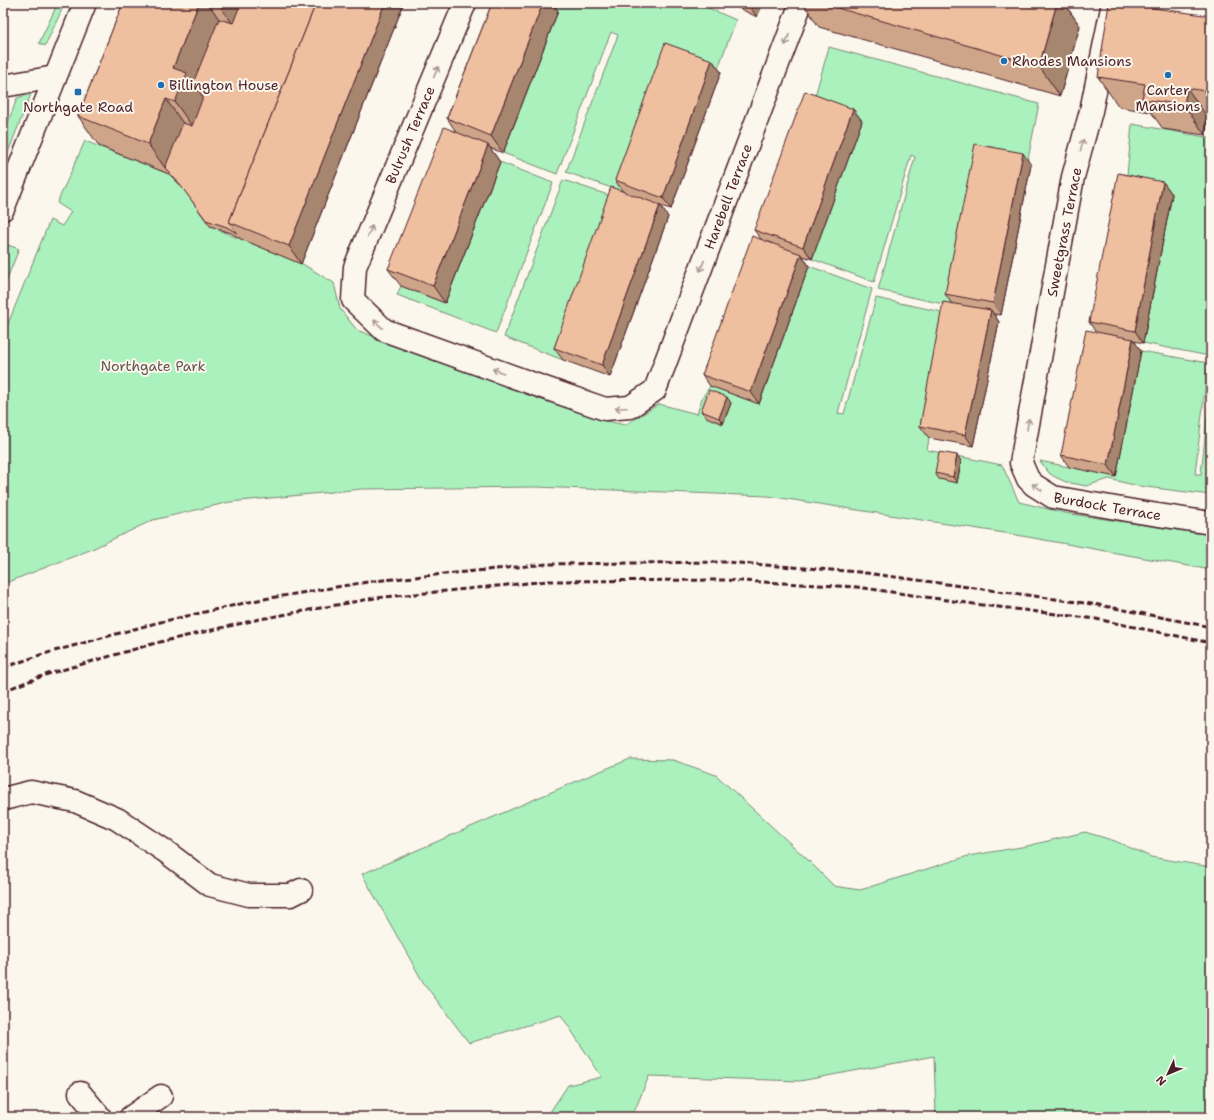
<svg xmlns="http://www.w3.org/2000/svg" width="1214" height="1120" font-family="'Shantell Sans',sans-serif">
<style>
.green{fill:#aaf1bd;stroke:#7a8874}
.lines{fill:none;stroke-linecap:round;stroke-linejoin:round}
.minor-casing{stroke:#4a1f2b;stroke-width:25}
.minor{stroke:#fbf7ec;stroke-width:22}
.rail{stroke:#4a1f2b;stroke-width:3;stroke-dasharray:6 3;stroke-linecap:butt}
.wall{fill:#cea589;stroke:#4a1f2b}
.shaded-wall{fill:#a7866f;stroke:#4a1f2b}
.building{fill:#efc09f;stroke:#4a1f2b}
.oneway{stroke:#ab9695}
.poi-dot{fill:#1f6fb2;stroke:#fbf7ec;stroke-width:1.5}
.labels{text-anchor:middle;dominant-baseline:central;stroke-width:4;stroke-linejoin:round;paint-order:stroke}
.poi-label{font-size:14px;fill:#4a1f2b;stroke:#fbf7ec;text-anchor:start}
.street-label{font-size:14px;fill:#4a1f2b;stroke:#fbf7ec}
.park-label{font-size:14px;fill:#625450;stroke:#fbf7ec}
</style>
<rect width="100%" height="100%" fill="#fbf7ec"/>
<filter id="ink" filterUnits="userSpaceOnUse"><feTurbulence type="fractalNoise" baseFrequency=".025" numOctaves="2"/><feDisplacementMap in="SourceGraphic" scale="8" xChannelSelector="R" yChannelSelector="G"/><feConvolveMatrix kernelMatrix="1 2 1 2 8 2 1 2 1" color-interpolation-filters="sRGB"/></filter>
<g filter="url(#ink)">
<!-- green -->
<g class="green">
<path d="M58,3H65L45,46L39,43Z"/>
<path d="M250,3L243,192L231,233L218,230L301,263L334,283L340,309L357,330L448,365L598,419L625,425L659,404L697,414L702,398L710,386L759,404L809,266L872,289L838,413L844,414L876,298L952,314L927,450L1002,465L1019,502L1065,513L1211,535V570L1011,534L768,496L535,487L362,489L230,502L153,520L90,550L3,584V336L50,220L62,226L71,212L57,203L85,141L169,174L179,184Z"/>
<path d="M538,3H697L736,20L717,71L623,192L566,172L618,35L611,32L557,174L503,153L558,11Z"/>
<path d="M829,47L1039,104L1027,164L953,306L878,290L915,157L911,155L874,282L812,259L820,237L813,103Z"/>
<path d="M31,94L3,165V137L17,98Z"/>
<path d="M1132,124L1211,138V344L1209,356L1143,343L1172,194L1126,185Z"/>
<path d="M500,162L553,183L496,333L397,295L401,286L445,303Z"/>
<path d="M563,180L620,199L563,360L504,337Z"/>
<path d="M8,245L19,249L3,289V259Z"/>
<path d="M1141,351L1208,363L1195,474H1201L1211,381V495L1138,486L1109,479L1086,486L1066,482L1055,477L1049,473L1040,461L1069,467Z"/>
<path d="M630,759L673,760L716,775L807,859L834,886L860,890L968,856L1027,846L1085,832L1115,841L1151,857L1211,867V1117H936L934,1056L800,1081L649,1076L632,1117H548V1115L568,1085L602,1077L561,1015L469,1043L423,982L362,874L586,777Z"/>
</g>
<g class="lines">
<defs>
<g id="minor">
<path id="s1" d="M465,3L355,267L353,300L384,330L542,387L605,409L630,407L655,390L801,3"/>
<path id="s2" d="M1113,3L1091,111L1073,177L1021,463L1028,479L1034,485L1053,497L1139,512L1211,523"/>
<path d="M3,86L55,77"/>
<path d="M3,209L85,3"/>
<path d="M3,799L31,792L75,801L117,819L165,851L210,885L249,895H291L301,890"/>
<path d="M80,1093L100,1117"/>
<path d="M131,1117L161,1096"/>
</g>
</defs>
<!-- minor casing -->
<use href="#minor" class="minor-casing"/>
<!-- minor -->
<use href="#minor" class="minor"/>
<!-- rail -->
<g class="rail">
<path d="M3,668L40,655L156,623L258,600L373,581L547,564L725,562L859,572L1099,605L1211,627"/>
<path d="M3,691L48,674L156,643L260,619L375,598L548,581L724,580L857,587L974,604L1096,619L1211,643"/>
</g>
</g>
<!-- wall -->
<g class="wall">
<path d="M123,3H404L301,264L241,239L231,233L210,226L180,184L169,174L99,146L78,116Z"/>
<path d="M492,3H553L558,11L503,153L490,148L500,162L445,303L401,286L388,269L456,132L447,118Z"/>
<path d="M728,3H763L757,17Z"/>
<path d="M803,3H1064L1080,26L1060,96L819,27Z"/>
<path d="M1211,16V119L1208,118L1205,135L1163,129L1151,112L1119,107L1098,77Z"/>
<path d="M712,60L721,72L671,209L660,206L668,217L610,377L563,360L554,348L623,192L615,180Z"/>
<path d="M853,109L862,121L812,259L803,256L809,266L759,404L710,386L702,375L761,239L754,230Z"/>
<path d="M1031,165L1001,315L994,314L999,322L973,446L929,438L920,426L952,304L945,294Z"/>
<path d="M1163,182L1172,194L1143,343L1134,341L1141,351L1116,477L1069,467L1061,455L1095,331L1089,322Z"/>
<path d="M731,403L723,424L706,417L701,411Z"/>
<path d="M957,455L961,461L957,483L939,479L935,473Z"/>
</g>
<!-- shaded-wall -->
<g class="shaded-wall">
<path d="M199,3H208L223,25L208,103L196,132L175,102L173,68Z"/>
<path d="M218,3H247L237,30Z"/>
<path d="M385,3H404L301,264L289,246Z"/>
<path d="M543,3H553L558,11L503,153L491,136Z"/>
<path d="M747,3H763L757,17Z"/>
<path d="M1057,3H1064L1080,26L1060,96L1039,66Z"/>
<path d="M712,60L721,72L671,209L663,198Z"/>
<path d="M1187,88L1208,118L1205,135L1184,105Z"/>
<path d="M166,99L187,129L165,168L148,144Z"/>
<path d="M853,109L862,121L812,259L803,247Z"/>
<path d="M488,145L500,162L445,303L433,286Z"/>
<path d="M1023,153L1031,165L1001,315L993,303Z"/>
<path d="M1163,182L1172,194L1143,343L1135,331Z"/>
<path d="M660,205L668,217L610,377L602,365Z"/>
<path d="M801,254L809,266L759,404L751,392Z"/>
<path d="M991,310L999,322L973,446L965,435Z"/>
<path d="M1133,339L1141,351L1116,477L1108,465Z"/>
<path d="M727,397L731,403L723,424L719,418Z"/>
<path d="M957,455L961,461L957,483L953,477Z"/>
</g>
<!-- building -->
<g class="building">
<path d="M123,3H199L173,68L187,73L175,102L166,99L148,144L78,116Z"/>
<path d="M241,3H316L229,222L237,233L227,227L206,220L175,178L165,168L183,123L192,126L203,97L193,83L219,19L233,23Z"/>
<path d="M316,3H385L289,246L229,222Z"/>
<path d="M492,3H543L491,136L447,118Z"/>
<path d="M820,3H1057L1039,66Z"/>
<path d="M1109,3H1117L1211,16V92L1187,88L1184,105L1142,99L1145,84L1098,77Z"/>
<path d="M665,43L712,60L663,198L615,180Z"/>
<path d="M805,91L853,109L803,247L754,230Z"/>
<path d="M444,127L488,145L433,286L388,269Z"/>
<path d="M975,144L1023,153L993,303L945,294Z"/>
<path d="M1118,173L1163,182L1135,331L1089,322Z"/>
<path d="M611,187L660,205L602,365L554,348Z"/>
<path d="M752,236L801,254L751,392L702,375Z"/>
<path d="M943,302L991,310L965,435L920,426Z"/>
<path d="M1086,330L1133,339L1108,465L1061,455Z"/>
<path d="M709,390L727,397L719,418L701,411Z"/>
<path d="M939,452L957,455L953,477L935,473Z"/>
</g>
<!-- one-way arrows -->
<defs><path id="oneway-shaft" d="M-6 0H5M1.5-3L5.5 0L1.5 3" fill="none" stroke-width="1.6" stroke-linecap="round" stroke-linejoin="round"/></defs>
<g class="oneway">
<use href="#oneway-shaft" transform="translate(787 40) rotate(111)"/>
<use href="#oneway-shaft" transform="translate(436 72) rotate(-67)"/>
<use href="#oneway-shaft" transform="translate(1082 145) rotate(-75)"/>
<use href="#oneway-shaft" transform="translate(370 231) rotate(-67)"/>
<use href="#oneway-shaft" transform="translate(702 266) rotate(111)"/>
<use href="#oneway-shaft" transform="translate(378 324) rotate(-136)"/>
<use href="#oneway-shaft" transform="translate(498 371) rotate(-160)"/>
<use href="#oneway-shaft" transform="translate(621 408) rotate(177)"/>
<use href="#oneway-shaft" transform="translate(1028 424) rotate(-80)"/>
<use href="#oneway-shaft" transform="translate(1037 487) rotate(-146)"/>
</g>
</g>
<!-- markers -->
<g class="poi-dot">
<circle cx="1004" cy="61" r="4"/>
<circle cx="1168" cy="75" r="4"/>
<circle cx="161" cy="85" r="4"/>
<rect x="74" y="88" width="8" height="8" rx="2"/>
</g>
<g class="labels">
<!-- poi labels -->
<g class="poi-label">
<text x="1012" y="61">Rhodes Mansions</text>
<text x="169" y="85">Billington House</text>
<text x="1168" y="90" text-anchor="middle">Carter<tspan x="1168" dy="16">Mansions</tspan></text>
<text x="78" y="107" text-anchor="middle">Northgate Road</text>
</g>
<!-- street labels -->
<g class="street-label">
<text transform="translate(410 135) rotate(-67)">Bulrush Terrace</text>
<text stroke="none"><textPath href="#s1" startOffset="859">Harebell Terrace</textPath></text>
<text transform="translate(1064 232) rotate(-79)">Sweetgrass Terrace</text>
<text stroke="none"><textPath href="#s2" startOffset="573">Burdock Terrace</textPath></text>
</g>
<!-- park labels -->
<g class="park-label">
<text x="153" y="366">Northgate Park</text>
</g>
</g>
<!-- margin -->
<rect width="1214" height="1120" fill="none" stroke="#fbf7ec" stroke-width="16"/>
<rect x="8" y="8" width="1198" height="1104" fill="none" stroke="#4a1f2b" stroke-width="1.5" filter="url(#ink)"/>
<!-- north arrow -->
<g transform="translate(1168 1074) rotate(226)" stroke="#fbf7ec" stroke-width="3" paint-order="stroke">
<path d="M0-3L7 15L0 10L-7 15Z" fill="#4a1f2b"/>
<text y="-6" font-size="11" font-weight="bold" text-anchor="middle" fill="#4a1f2b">N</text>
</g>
</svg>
